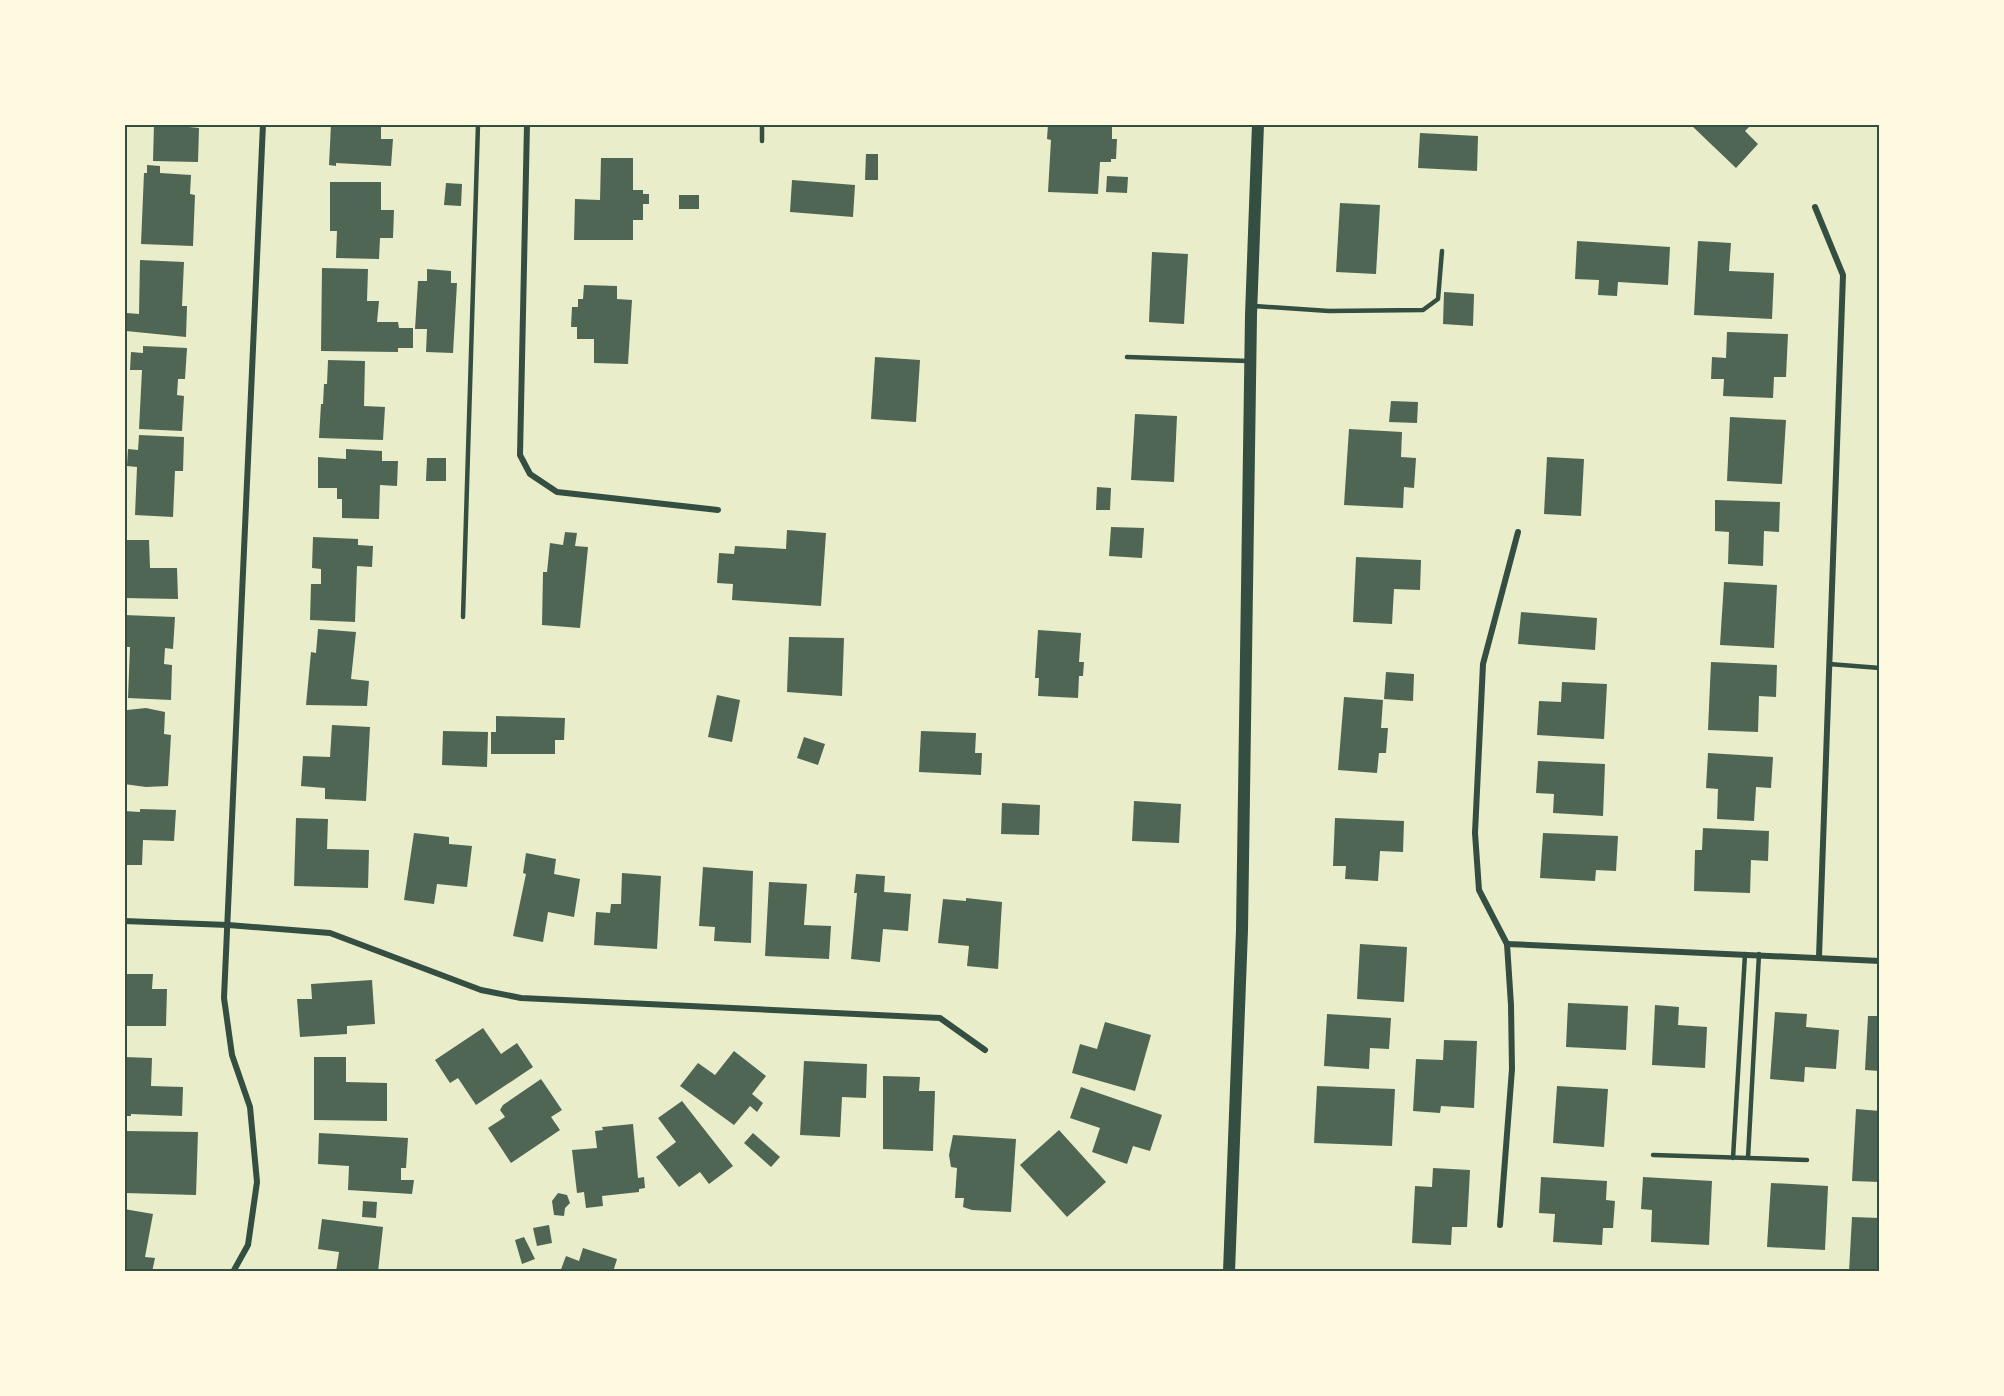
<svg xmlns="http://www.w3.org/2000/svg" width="2004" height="1396" font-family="'Varela Round',sans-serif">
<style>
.building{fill:#4f6655}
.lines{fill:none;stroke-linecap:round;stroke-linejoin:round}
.service{stroke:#344e41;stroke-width:4.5}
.minor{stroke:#344e41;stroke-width:6}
.secondary{stroke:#344e41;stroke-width:12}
.neatline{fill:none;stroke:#344e41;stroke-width:2}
</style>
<rect width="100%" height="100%" fill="#e9edc9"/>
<!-- building -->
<g class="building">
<path d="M154,124H189V127L199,128L198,162L153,161Z"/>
<path d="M331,124H381V139H393L391,166L336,163V166L329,165Z"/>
<path d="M1048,124H1112V139H1117L1116,159H1111V162H1100L1098,194L1048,192L1051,140L1047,139Z"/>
<path d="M1690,124H1752L1745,131L1758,144L1736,168Z"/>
<path d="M1420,133L1478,136L1477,171L1418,168Z"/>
<path d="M866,154H878V180H865Z"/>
<path d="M601,158H633V190H643V194H649V204H643V220H633V240H574L575,199L600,200Z"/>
<path d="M147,165L160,166V173L191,175L190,194L195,195L193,246L141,244L144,173H147Z"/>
<path d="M1107,176L1128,177L1127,193L1106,192Z"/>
<path d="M792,180L855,185L853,217L790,212Z"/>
<path d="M330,182H381V210H394L393,238H380L379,259L336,258L337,231H330Z"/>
<path d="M446,183L462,184L461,206L444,205Z"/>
<rect x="679" y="195" width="20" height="14"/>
<path d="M1340,203L1380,205L1376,274L1336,272Z"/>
<path d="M1577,241L1670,247L1668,285L1618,282L1617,296L1598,295L1599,280L1575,279Z"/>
<path d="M1698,241L1731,243L1729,271L1774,273L1772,319L1694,315Z"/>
<path d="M1152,252L1188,254L1184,324L1149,322Z"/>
<path d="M140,260L184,262L182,306H187L186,337L126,331L127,313L139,314Z"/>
<path d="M322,268L368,269L367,301H379L377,322H398L399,328H413V348H398V352L321,351Z"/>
<path d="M427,269L451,271V283H457L453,353L426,352L427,329H415L418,281H427Z"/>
<path d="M584,285L617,286V299L632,300L628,364L594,363V339H577V327H571L572,307H578V299H583Z"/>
<path d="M1444,292L1474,294L1473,326L1443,324Z"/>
<path d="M1727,332L1788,334L1786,377H1774L1773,398L1723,396L1724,379H1711L1712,357L1726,358Z"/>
<path d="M143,346L187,348L185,379H178L177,395L184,396L182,431L139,429L142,370H130L131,352L143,353Z"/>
<path d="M875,357L920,360L916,422L871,419Z"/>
<path d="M328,360L365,361L364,406L385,407L383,440L319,438L321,404H323L324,384H327Z"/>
<path d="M1391,401L1418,402L1417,423L1389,422Z"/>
<path d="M1135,414L1177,416L1174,482L1131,480Z"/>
<path d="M1730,417L1786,420L1782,484L1727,481Z"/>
<path d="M1349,429L1402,432L1401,457L1416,458L1414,488L1404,487L1403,508L1344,505Z"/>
<path d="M139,435L184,437L183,471H175L173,517L135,515L137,467L127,466L128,449L138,450Z"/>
<path d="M346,449L382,451V461H398L397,486L380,485L379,519L342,518V499H337V488H318V457L346,459Z"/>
<path d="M1547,457L1584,459L1581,516L1544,514Z"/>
<path d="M427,458H446V481H426Z"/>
<path d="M1097,487L1111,488L1110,510H1096Z"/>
<path d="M1715,500L1780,502L1779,532L1764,531L1763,566L1728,564L1729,532L1715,531Z"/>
<path d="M1111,527L1144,528L1142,558L1109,556Z"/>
<path d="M787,530L826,533L821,606L732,600L733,584L717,583L719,553L734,554L735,546L786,549Z"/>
<path d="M565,532L577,533L575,546L588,547L580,628L542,625L543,572H547L550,543L563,545Z"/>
<path d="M313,537L358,539V545L373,546L372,567L357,566L355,622L310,620L311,584H321V569L312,568Z"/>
<path d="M124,540H149L150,568H177L178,599L124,598Z"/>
<path d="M1356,557L1421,560L1420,590L1394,589L1392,624L1353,622Z"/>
<path d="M1724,582L1777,585L1774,648L1720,645Z"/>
<path d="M1521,612L1597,618L1595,650L1518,644Z"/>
<path d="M124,615L175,617L173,649L165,648L164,664L172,665L171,700L128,698L130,647H124Z"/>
<path d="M318,629L356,632L351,679L369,681L367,706L306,705L311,652L316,653Z"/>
<path d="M1038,630L1081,633L1079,662H1084L1083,676H1079L1078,698L1038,696L1039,678H1035Z"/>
<path d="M789,637L844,638L842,696L787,692Z"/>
<path d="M1711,662L1777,665L1776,697L1759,696L1758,732L1708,730Z"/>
<path d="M1386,672L1414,674L1413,701L1384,699Z"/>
<path d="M1562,682L1607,684L1604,739L1537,735L1539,701L1561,702Z"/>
<path d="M717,695L740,700L732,742L708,737Z"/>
<path d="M1344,697L1383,700L1381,728H1388L1386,753H1379L1377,773L1338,770Z"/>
<path d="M146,708L165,712L164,734L171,735L168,786L146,787L124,784L127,710Z"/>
<path d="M496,716L565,718L564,740H555V754H491V732H496Z"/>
<path d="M332,725L370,727L366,801L325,799V788L301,786L303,756L330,757Z"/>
<path d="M443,731L488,732L487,767L442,765Z"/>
<path d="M921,731L976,733L975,753H982L981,775L919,772Z"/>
<path d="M804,737L825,744L818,765L797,758Z"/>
<path d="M1708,753L1773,757L1771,788L1756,787L1754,821L1717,819L1718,789L1706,788Z"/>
<path d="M1538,761L1605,764L1603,816L1553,813L1554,794L1536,793Z"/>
<path d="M1134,801L1181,804L1179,843L1132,841Z"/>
<path d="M1002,803L1040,805L1039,835L1001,834Z"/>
<path d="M140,809L176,810L174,841L143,840L142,865H124V811L140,812Z"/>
<path d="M296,818L328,819L327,849L369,850L368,888L294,886Z"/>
<path d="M1335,818L1404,821L1403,852L1380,851L1378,881L1345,879L1346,866H1333Z"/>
<path d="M1703,828L1769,831L1768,861L1751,860L1750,893L1694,891L1695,850H1702Z"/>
<path d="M414,833L449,837V844L472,846L467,887L437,884L434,904L404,900Z"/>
<path d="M1543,833L1618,836L1616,871L1596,870L1595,881L1540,878Z"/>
<path d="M526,853L556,859L554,874L580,879L574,917L548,912L543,942L513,936L526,874L523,873Z"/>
<path d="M703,867L753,871L751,943L714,941L715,927L699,926Z"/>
<path d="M622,873L661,876L657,949L594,945L596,912L610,913L611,904H621Z"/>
<path d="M856,874L885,876L884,892L911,894L908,931L883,929L880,962L851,959L857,893H854Z"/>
<path d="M769,882L807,884L804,925L831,926L829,959L765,956Z"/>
<path d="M966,898L1002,902L998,969L967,966L969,946L938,943L943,899L966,901Z"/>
<path d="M1360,944L1407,947L1404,1002L1357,999Z"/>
<path d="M124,974H153L152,989H167L166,1026H124Z"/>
<path d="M372,980L375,1024L347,1026V1034L300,1037L297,999H312L311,984Z"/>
<path d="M1568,1003L1628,1006L1626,1050L1566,1047Z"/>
<path d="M1655,1005L1679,1007L1678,1025L1707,1027L1705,1068L1652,1065Z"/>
<path d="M1775,1012L1807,1014L1806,1027L1839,1030L1836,1069L1805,1067L1804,1082L1770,1079Z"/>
<path d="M1327,1014L1391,1018L1389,1049L1370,1048L1369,1069L1324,1066Z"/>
<path d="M1868,1016H1880V1071L1865,1070Z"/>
<path d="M1105,1022L1151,1035L1135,1091L1072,1073L1080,1044L1097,1049Z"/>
<path d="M483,1028L501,1054L517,1043L533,1067L476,1105L458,1078L450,1083L435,1060Z"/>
<path d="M1444,1040L1477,1041L1474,1108L1441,1106L1440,1113L1413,1111L1416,1059L1443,1060Z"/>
<path d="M734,1051L766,1076L752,1094L763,1103L757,1112L750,1106L734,1125L680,1086L698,1063L715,1075Z"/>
<path d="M124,1057L152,1058L151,1086L183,1087L182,1116L131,1114V1116H124Z"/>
<path d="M314,1057H346V1082L387,1083V1121L314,1120Z"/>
<path d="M804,1061L867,1064L866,1098L842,1097L840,1137L800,1135Z"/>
<path d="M883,1076L920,1077L919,1091H935L933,1151L883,1149Z"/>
<path d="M541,1079L562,1110L551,1117L560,1130L511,1163L488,1128L505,1117L500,1110L503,1105Z"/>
<path d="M1317,1086L1395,1089L1392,1146L1314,1143Z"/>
<path d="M1557,1086L1608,1089L1604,1147L1553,1143Z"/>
<path d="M1081,1087L1162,1115L1150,1151L1133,1146L1127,1164L1092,1152L1100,1128L1070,1118Z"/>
<path d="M682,1101L733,1166L709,1184L700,1172L679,1187L656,1157L676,1142L658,1118Z"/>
<path d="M1856,1109L1880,1111V1182L1852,1181Z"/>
<path d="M633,1124L638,1178L644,1177L645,1188L639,1189V1192L602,1196L603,1206L586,1208L584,1192L577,1193L572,1150L597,1148L595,1131L603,1130L602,1127Z"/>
<path d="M1059,1130L1106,1182L1067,1217L1020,1165Z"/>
<path d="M126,1131L198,1132L196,1195L125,1193Z"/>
<path d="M319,1133L408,1138L406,1168H401V1180H414L412,1194L348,1190L349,1166L318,1164Z"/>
<path d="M753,1133L780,1157L771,1167L744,1143Z"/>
<path d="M953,1135L1016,1139L1011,1212L972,1210L963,1207L964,1198H955L957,1168L951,1167L949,1155Z"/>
<path d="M1433,1168L1470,1170L1467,1227H1452L1451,1245L1412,1243L1415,1186L1432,1187Z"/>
<path d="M1541,1177L1607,1181L1606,1200L1615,1201L1613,1228H1603L1602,1245L1553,1242L1555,1214L1539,1213Z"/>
<path d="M1643,1177L1712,1181L1709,1245L1651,1242L1652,1210L1641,1209Z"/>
<path d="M1771,1183L1828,1186L1825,1250L1767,1247Z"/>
<path d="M558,1193L567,1195L570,1203L565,1208L564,1216L554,1215L552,1201Z"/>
<path d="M363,1201L377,1202L376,1218L362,1217Z"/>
<path d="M124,1209L153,1214L145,1257L155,1258L152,1272H124Z"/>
<path d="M1852,1217L1880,1218V1272H1849Z"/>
<path d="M322,1219L383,1227L378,1272H336L339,1252L318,1249Z"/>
<path d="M549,1225L552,1243L537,1246L533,1228Z"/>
<path d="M524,1237L535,1259L522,1264L515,1240Z"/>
<path d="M583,1248L617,1259L613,1272H560L566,1256L579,1261Z"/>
</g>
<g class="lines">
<!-- service -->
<g class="service">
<path d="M762,141V124"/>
<path d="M1254,306L1329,311L1423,310L1438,299L1442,251"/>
<path d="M1127,357L1248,361"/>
<path d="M463,617L478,124"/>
<path d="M1829,664L1880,668"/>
<path d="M1653,1155L1807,1160"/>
<path d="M1733,1158L1745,954"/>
<path d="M1748,1158L1759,954"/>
</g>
<!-- minor -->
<g class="minor">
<path d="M527,124L520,455L530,474L557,492L718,510"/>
<path d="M1815,207L1843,275L1819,957"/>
<path d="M124,921L228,925L330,933L481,990L521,998L940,1018L985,1050"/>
<path d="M1507,944L1880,961"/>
<path d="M1500,1225L1512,1069L1511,1005L1507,944L1479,890L1475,833L1483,664L1518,532"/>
<path d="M233,1272L248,1245L257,1182L250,1107L232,1055L224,998L263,124"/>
</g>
<!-- secondary -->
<path class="secondary" d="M1229,1272L1242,930L1251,315L1258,124"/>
</g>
<!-- border -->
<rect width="2004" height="1396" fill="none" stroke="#fefae0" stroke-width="252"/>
<rect x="126" y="126" width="1752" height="1144" class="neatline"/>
</svg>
